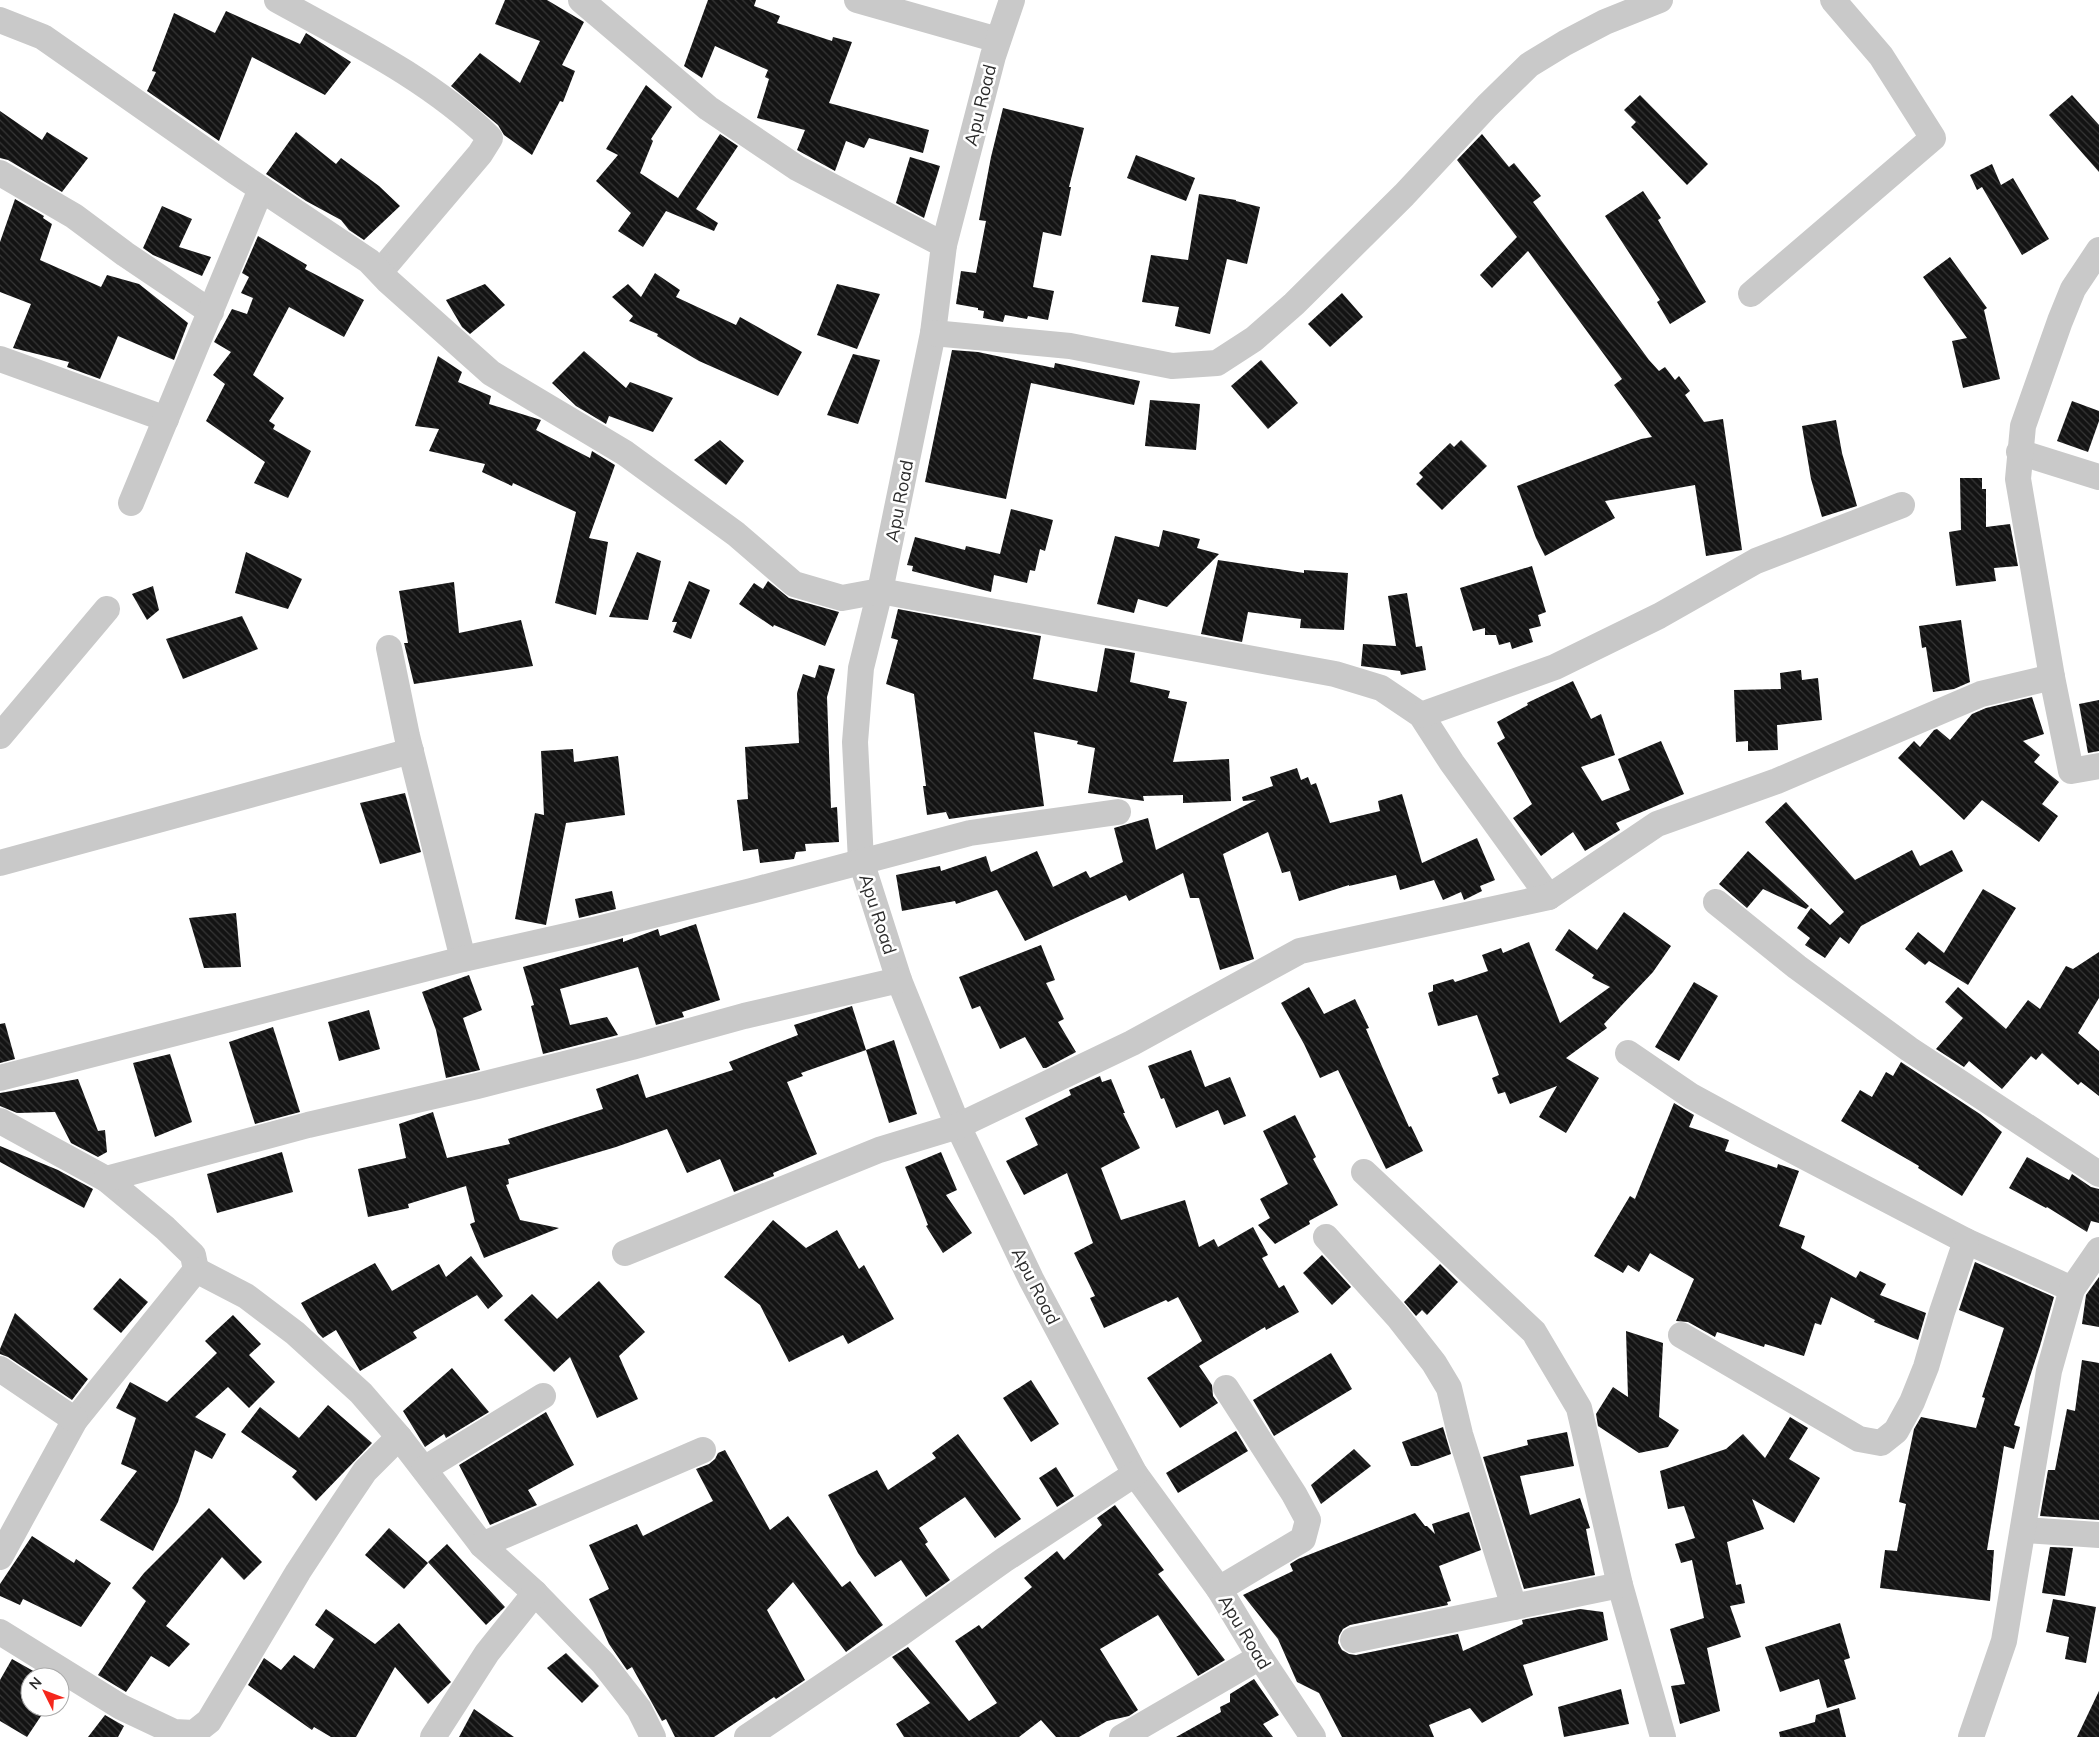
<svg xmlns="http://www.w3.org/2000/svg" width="2099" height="1737" font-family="Mulish,sans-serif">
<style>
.building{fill:url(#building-back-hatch)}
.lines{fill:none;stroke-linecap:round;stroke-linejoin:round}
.minor{stroke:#c9c9c9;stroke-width:26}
.labels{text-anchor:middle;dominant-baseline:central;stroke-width:5;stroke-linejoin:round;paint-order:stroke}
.street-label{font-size:18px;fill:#2c2c2c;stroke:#fff}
</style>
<defs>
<pattern id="building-back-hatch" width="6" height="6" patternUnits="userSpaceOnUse" patternTransform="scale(1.25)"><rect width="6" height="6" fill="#131313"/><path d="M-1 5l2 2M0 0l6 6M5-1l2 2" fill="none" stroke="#363636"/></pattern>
</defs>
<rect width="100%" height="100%" fill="#fff"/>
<!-- building -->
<g class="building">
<path d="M505,0H547L584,22L562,65L575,71L563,102L560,101L532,155L504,135L498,125L451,86L480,53L520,83L540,41L495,24Z"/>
<path d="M708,0H756L754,6L780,16L777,23L832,41L833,37L852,42L829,103L929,130L923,153L869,138L864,148L846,141L835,171L797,150L805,130L757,118L769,79L765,77L768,70L715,46L702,78L684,66Z"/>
<path d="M226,11L300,44L306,33L351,62L325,95L252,57L219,141L147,91L156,72L152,71L174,13L215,33Z"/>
<path d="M646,85L672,107L651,139L653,141L640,173L678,198L720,134L738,146L696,209L718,223L714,231L666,211L643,247L618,231L631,213L596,181L618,155L606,149Z"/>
<path d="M1640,95L1708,164L1687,185L1631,127L1636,122L1624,110Z"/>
<path d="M2072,95L2099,125V172L2049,115Z"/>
<path d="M1003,108L1084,128L1069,187H1071L1061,236L1043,232L1033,287L1054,291L1048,320L1028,316L1027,319L1005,315L1003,322L983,318L984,311L978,310V308L956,304L961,271L976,273L986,221L979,220L991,157Z"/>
<path d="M0,111L42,140L47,132L88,158L62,192L8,160L0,158Z"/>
<path d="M296,132L336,164L341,158L379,186L400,206L364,240L349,230L341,220L306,201L266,174Z"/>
<path d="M1482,134L1509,167L1514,163L1541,196L1533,202L1649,360L1659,371L1665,367L1675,380L1679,376L1690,391L1685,395L1704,422L1723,419L1742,550L1706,556L1695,485L1605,501L1615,518L1545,556L1536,538L1517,486L1641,439L1652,437L1614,385L1622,379L1528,251L1492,288L1480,275L1517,237L1457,160Z"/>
<path d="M1136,155L1195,178L1186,201L1127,178Z"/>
<path d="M910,157L940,166L924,218L896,203Z"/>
<path d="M1992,164L2001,185L2013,178L2049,239L2022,255L1982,187L1977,190L1970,175Z"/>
<path d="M1643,191L1661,218L1658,220L1706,302L1670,324L1657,302L1660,300L1605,216Z"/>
<path d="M1199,194L1236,200V201L1260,207L1247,264L1227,259L1210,334L1175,326L1179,307L1142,302L1151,255L1188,260Z"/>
<path d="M15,199L44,216L43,218L52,224L40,260L101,287L107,275L139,284L188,323L174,360L118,336L100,379L67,367L69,362L13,348L31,304L0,292V242Z"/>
<path d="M162,206L192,219L179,247L211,257L202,276L153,255L143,248Z"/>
<path d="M258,236L307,265L305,269L364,300L344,337L289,307L253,375L284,398L269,421L275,425L273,429L311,451L288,498L254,483L265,462L206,421L225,384L213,375L231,352L214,342L232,309L247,314L253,298L241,293L249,277L242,273Z"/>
<path d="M1950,257L1987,308L1984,310L2000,379L1963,388L1952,341L1967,338L1923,277Z"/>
<path d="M655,273L680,290L676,297L736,325L740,317L802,352L778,396L699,361L657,336L658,334L629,321L633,316L612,297L628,284L641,297Z"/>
<path d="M485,284L505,305L470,334L462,327L446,300Z"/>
<path d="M837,284L880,294L857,349L817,335Z"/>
<path d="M1342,293L1363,317L1330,347L1308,324Z"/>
<path d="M952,350L978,352L1054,368L1055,363L1140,381L1134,405L1031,383L1006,499L925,482Z"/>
<path d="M584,351L626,388L630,382L673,398L653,432L609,416L606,424L576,406L552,383Z"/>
<path d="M853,354L880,360L858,424L827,415Z"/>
<path d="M438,356L462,372L458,382L491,396L489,404L541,420L536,430L590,458L592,451L615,465L589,538L608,542L596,615L555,603L576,512L513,483L512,486L482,472L485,464L429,451L439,429L415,426Z"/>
<path d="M1261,360L1298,403L1268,429L1231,386Z"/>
<path d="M1150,400L1200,404L1196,450L1145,446Z"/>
<path d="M2072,401L2099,411V421L2088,452L2057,441Z"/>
<path d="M1836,420L1842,453L1857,506L1822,517L1811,479L1802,426Z"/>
<path d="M720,440L744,461L726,485L694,460Z"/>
<path d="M1461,440L1487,466L1442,510L1416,484L1423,477L1419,473L1450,443L1454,447Z"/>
<path d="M1960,478H1982V489H1986V527L2010,524L2018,566L1994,568L1996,581L1956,586L1949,532L1961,530Z"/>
<path d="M1011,509L1053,520L1045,551L1040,549L1035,571L1030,570L1027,583L994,575L991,592L912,571L913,566L907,565L915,537L965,550L966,546L1000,554Z"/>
<path d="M1163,530L1200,539L1197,548L1219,554L1167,607L1138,599L1134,613L1097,604L1115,536L1159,547Z"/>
<path d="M246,552L302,579L288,609L235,593Z"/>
<path d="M637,552L661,561L648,620L609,617Z"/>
<path d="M1218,560L1304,573V570L1348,573L1344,630L1300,628L1301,619L1248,612L1242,642L1201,634Z"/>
<path d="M1532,566L1546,612L1538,615L1541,626L1529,629L1533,642L1512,649L1510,642L1499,645L1496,635H1485V628L1473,631L1460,588Z"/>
<path d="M689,581L710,590L691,639L673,632L677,622H672Z"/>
<path d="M768,581L789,598L839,612L825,646L774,625L773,627L739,604L754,583L763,589Z"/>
<path d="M454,582L459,633L521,620L533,666L414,684L404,643H408L399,591Z"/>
<path d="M153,586L159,610L147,620L132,594Z"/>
<path d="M1407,593L1416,647L1422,646L1426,670L1401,675L1400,671L1361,666L1363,644L1396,646L1388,596Z"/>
<path d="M898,609L1041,636L1033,679L1097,692L1105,648L1135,653L1130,682L1170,691L1168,698L1187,702L1173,762L1229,759L1231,801L1183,803V795L1143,796L1144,801L1088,793L1095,748L1077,744L1078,741L1034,732L1044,806L949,819L946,812L927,815L923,786H926L914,694L886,684L898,640L891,638Z"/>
<path d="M242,616L258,649L183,679L166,639Z"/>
<path d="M1961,620L1970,682L1954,689L1933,692L1926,647L1922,648L1919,626Z"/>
<path d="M819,665L835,669L827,697L831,808L837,807L839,842L805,844L806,851L796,852L794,859L760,863L758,849L743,851L737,800L748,799L745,747L799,743L797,693L803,674L815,678Z"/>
<path d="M1801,670L1802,680L1818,678L1822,720L1777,725L1778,750L1748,751V741L1736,742L1734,690L1781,689L1780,673Z"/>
<path d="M1573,681L1591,719L1601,714L1615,755L1581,767L1602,801L1630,790L1618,759L1661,741L1684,794L1616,823L1620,830L1585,851L1573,832L1541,856L1513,818L1532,804L1497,743L1505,738L1497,722L1528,705L1527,703Z"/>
<path d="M2032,697L2044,734L2023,741L2040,755L2034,762L2059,782L2042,804L2058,816L2039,842L1982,800L1964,820L1898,758L1914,741L1920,747L1934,730L1937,729L1950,740L1972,714L1986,708Z"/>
<path d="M2099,700V751L2088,753L2079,704Z"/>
<path d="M573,749L574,762L618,756L625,815L566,823L546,925L515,919L535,813L544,815L541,751Z"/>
<path d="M1297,768L1301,780L1308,777L1311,785L1316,783L1330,823L1380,811L1378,801L1402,794L1422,863L1477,838L1495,880L1480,886L1482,891L1464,900L1461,892L1443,900L1434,880L1400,890L1396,875L1349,886V885L1299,901L1290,871L1282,873L1268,832L1223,854L1254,959L1220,970L1199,898H1190L1183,873L1129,901L1126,895L1025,941L997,890L956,904L955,901L902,911L896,875L940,866L941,871L986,856L991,872L1037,851L1053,887L1086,871L1090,878L1123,862L1114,828L1148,818L1156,850L1256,800L1243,801L1242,797L1273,786L1270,777Z"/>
<path d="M405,793L421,852L380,864L360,803Z"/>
<path d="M1786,802L1855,880L1912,850L1920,866L1952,850L1963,871L1861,926L1849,944L1840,937L1825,958L1805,945L1810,938L1797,928L1811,908L1830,925L1844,912L1765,822Z"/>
<path d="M1748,851L1809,906L1806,909L1763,889L1747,908L1719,884Z"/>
<path d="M1983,889L2016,908L1968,985L1929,961L1925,965L1905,949L1918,932L1944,953Z"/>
<path d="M612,891L616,909L579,918L575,899Z"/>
<path d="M1624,912L1671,946L1653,972L1604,1024L1607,1028L1566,1058L1599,1078L1566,1133L1539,1117L1557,1086L1510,1104L1505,1092L1498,1094L1492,1078L1499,1075L1477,1015L1438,1026L1428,993L1433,991V985L1453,979L1455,982L1488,971L1482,955L1501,948L1503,953L1529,942L1560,1023L1610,987L1592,978L1594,975L1555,950L1569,929L1597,950Z"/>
<path d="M236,913L241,967L204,968L189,918Z"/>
<path d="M696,924L720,1000L682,1012L684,1017L656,1025L638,967L560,989L570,1025L607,1017L618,1035L543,1054L531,1006L534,1005L523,967L620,939L623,938V942L658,929L660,936Z"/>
<path d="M1041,945L1055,980L1046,983L1064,1019L1058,1022L1076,1052L1046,1068H1043L1025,1037L1000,1049L980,1006L972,1009L959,977Z"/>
<path d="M2099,952V998L2078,1033L2099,1051V1096L2081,1082L2078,1085L2042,1053L2036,1060L2031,1056L2002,1089L1969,1061L1964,1067L1936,1049L1963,1018L1945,1002L1958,987L2006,1029L2028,1000L2040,1009L2066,966L2073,969Z"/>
<path d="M469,975L482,1010L463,1018L480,1070L446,1078L436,1030L422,992Z"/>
<path d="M1694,982L1718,996L1679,1061L1655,1047Z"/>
<path d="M1309,987L1324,1014L1355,999L1369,1028L1366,1029L1384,1071L1409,1127L1411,1126L1423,1151L1386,1169L1338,1070L1320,1078L1304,1044L1281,1003Z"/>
<path d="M852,1006L866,1050L801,1073L803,1076L787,1082L817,1154L773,1173L774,1176L734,1192L720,1159L687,1173L667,1129L616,1147L508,1179L509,1184L506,1185L520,1220L559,1228L484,1258L470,1224L475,1222L466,1186L408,1204L409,1208L368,1217L358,1169L406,1158L399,1124L433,1112L447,1158L510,1144L508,1139L603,1109L596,1089L638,1074L646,1098L733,1070L729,1062L798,1035L794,1025Z"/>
<path d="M369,1010L380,1049L339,1061L328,1022Z"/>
<path d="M5,1023L15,1059L0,1063V1024Z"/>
<path d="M273,1027L300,1112L255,1124L229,1042Z"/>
<path d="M894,1040L917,1114L889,1123L866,1050Z"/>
<path d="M1191,1050L1205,1087L1230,1077L1246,1116L1224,1125L1218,1110L1176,1128L1164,1098L1161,1099L1148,1066Z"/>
<path d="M170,1054L192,1122L155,1137L133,1063Z"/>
<path d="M1901,1062L1980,1114L2002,1132L1962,1196L1918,1168L1919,1166L1841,1121L1860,1090L1872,1097L1886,1072L1893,1076Z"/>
<path d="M1100,1076L1102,1082L1111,1079L1125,1113H1123L1140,1148L1101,1168L1121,1220L1185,1200L1199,1247L1214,1239L1218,1247L1253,1227L1268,1255L1262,1258L1279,1288L1284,1285L1299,1312L1266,1330L1265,1327L1199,1366L1212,1385L1213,1396L1218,1403L1180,1428L1147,1378L1202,1341L1178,1297L1168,1302L1166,1300L1104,1328L1090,1298L1095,1296L1074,1253L1093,1243L1067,1173L1024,1195L1006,1161L1038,1145L1025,1118L1071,1095L1069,1090Z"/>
<path d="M78,1079L98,1131L105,1130L107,1152L98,1157L71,1143L55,1112L17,1113L0,1106V1093Z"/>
<path d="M1674,1103L1694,1115L1689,1127L1729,1140L1725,1151L1777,1168L1778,1164L1799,1171L1779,1226L1805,1236L1801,1248L1856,1278L1860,1271L1886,1284L1880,1295L1926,1313L1918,1340L1874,1322L1875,1320L1831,1297L1821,1325L1815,1323L1804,1356L1765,1344L1764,1347L1717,1332L1715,1337L1688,1322L1676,1321L1694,1279L1650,1253L1639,1272L1628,1265L1623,1273L1594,1256L1630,1196L1635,1199Z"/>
<path d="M1295,1115L1316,1157L1313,1159L1338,1205L1309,1221L1310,1224L1275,1244L1258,1225L1270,1218L1260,1199L1288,1184L1263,1131Z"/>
<path d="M0,1146L58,1170L93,1189L84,1208L0,1162Z"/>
<path d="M282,1152L293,1192L217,1213L207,1174Z"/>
<path d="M941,1152L957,1190L946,1195L972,1233L943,1253L926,1226L928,1225L905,1167Z"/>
<path d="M2027,1157L2069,1180L2072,1174L2091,1187L2099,1189V1223L2091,1221L2087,1232L2047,1207L2046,1208L2009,1188Z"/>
<path d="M773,1220L806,1248L837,1230L859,1269L864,1265L894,1319L848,1344L843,1335L789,1362L760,1305L724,1277Z"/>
<path d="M1322,1255L1351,1287L1332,1305L1303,1273Z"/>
<path d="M471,1256L503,1296L488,1309L477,1295L413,1332L417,1338L360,1371L336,1330L323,1338L318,1333L301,1303L375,1263L392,1291L439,1264L446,1277Z"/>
<path d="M1975,1262L2054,1297L2040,1346L2014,1425L2020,1427L2014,1449L2004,1446L1987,1550H1994L1990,1601L1880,1588L1885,1550L1897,1551L1906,1504L1899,1502L1914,1429L1921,1417L1976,1428L1985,1398L1982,1397L2004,1328L1959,1310Z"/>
<path d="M1440,1264L1458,1282L1427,1315L1422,1310L1416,1316L1404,1302Z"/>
<path d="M2099,1277V1327L2082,1324L2086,1295Z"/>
<path d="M120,1278L148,1302L121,1333L93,1309Z"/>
<path d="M599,1281L645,1332L619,1356L638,1399L597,1418L570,1357L554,1372L504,1320L532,1294L557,1319Z"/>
<path d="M15,1313L88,1379L72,1400L8,1357L0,1354V1349Z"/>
<path d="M233,1315L261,1344L249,1355L275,1382L249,1408L228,1387L195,1417L226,1434L212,1459L195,1450L178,1502L153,1551L100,1520L137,1471L121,1464L136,1418L116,1408L130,1382L167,1402L217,1353L205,1341Z"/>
<path d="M1626,1331L1663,1343L1659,1417L1679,1430L1668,1447L1639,1453L1598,1426L1596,1414L1613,1387L1628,1397Z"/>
<path d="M1331,1353L1352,1389L1274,1436L1253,1400Z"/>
<path d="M2082,1360L2099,1363V1520L2040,1516L2048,1470H2055L2067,1409L2075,1411Z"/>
<path d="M452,1368L489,1412L446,1438L444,1434L425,1447L403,1411Z"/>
<path d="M1031,1380L1059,1424L1031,1442L1003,1398Z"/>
<path d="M328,1405L372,1443L316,1501L292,1477L297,1471L241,1432L260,1407L299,1438Z"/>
<path d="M546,1412L574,1465L528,1490L537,1505L490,1525L459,1465Z"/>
<path d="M1790,1417L1808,1428L1789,1459L1820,1478L1794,1523L1752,1499L1764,1529L1727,1542L1736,1585L1741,1584L1745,1603L1730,1606L1741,1637L1707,1648L1720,1711L1680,1724L1671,1686L1685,1684L1670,1629L1704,1618L1692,1560L1681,1563L1675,1544L1695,1538L1684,1506L1668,1509L1660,1471L1726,1449L1743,1434L1765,1458Z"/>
<path d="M1443,1427L1451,1454L1418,1466H1411L1402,1442Z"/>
<path d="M1236,1431L1248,1451L1178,1493L1166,1473Z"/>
<path d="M1567,1432L1574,1466L1520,1476L1530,1515L1580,1498L1590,1528L1586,1529L1595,1575L1524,1589L1483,1457L1528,1445L1527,1440Z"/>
<path d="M958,1434L1021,1519L995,1538L965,1497L919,1528L928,1542L925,1544L950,1580L926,1597L901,1560L875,1577L858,1553L828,1495L877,1470L888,1490L936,1458L932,1453Z"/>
<path d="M1354,1449L1371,1466L1321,1504L1311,1485Z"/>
<path d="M725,1450L770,1530L788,1516L842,1587L850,1581L883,1625L846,1652L793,1582L767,1610L805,1680L776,1699L774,1697L714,1737H675L666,1719L662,1721L632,1667L627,1670L609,1644L589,1599L609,1589L589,1545L637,1524L643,1536L713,1501L696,1469L709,1464L715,1459L718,1453Z"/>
<path d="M1056,1467L1074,1496L1057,1507L1039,1478Z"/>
<path d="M1115,1505L1164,1570L1158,1574L1225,1660L1198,1676L1158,1615L1100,1649L1138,1710L1129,1716L1107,1721L1079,1737H1056L1041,1720L1019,1737H904L896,1724L930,1703L892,1657L908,1647L969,1721L997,1703L955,1641L979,1625L982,1629L1032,1587L1024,1578L1057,1551L1064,1560L1102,1525L1097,1518Z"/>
<path d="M209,1508L262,1562L244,1580L222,1557L166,1626L190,1644L169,1667L151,1656L126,1692L98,1675L146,1601L132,1588L144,1573Z"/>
<path d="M1469,1512L1481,1550L1439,1566L1451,1601L1447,1602L1448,1605L1350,1625L1343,1629L1339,1636L1338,1643L1342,1650L1349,1654L1356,1655L1458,1634L1463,1651L1523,1624L1522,1620L1580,1609L1603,1612L1608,1640L1523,1665L1533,1695L1482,1723L1470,1708L1429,1725L1434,1737H1342L1319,1693L1297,1682L1278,1639L1243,1595L1293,1571L1290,1564L1298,1559L1415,1513L1425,1526H1427L1435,1534L1432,1524Z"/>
<path d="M389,1528L428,1563L404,1589L365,1555Z"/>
<path d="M32,1536L74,1563L76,1559L111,1583L81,1627L23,1599L20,1605L0,1596V1584Z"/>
<path d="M447,1544L505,1607L486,1625L428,1562Z"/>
<path d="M2050,1547L2073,1548L2065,1596L2042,1593Z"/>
<path d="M2053,1599L2096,1607L2086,1663L2065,1659L2069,1637L2046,1632Z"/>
<path d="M326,1609L375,1644L399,1623L451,1682L428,1704L395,1667L356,1737H331L314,1727L312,1730L248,1685L264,1658L281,1670L294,1655L314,1669L334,1639L315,1625Z"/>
<path d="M1840,1623L1850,1658L1844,1660L1856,1699L1827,1708L1819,1679L1780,1692L1765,1647Z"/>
<path d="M566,1653L599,1686L582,1703L547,1668Z"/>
<path d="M12,1659L44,1677H30V1707H47L27,1737L0,1721V1680Z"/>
<path d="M1254,1679L1279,1715L1263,1724L1273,1737H1176L1221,1712L1220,1707L1230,1702V1694Z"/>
<path d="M1621,1689L1629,1724L1564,1737L1558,1707Z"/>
<path d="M2099,1691V1737H2077Z"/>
<path d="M1839,1708L1846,1737H1780L1779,1732L1815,1722L1816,1715Z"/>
<path d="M474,1709L514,1737H459Z"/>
<path d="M105,1715L124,1726L118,1737H88Z"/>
</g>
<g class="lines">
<!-- minor -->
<g class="minor">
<path d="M277,0C351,41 428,78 490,138L480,154L380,272"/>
<path d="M581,0L708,108L797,168L944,245"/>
<path d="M857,0L998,40"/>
<path d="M1012,0L993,56L944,245L933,333L880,591L861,668L855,742L861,861L899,980L958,1126L1031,1279L1135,1474L1219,1589L1260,1657L1313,1737"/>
<path d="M0,20L43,37L236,172L369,261L388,281L491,373L625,453L736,534L794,584L842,598L880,591L1335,674L1381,688L1421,715L1452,763L1549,897"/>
<path d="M0,173L74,216L125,254L211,312"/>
<path d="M1751,294L1933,138L1881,56L1833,0"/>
<path d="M933,333L1070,346L1172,366L1217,363L1254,339L1294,304L1404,195L1487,106L1529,65L1565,43L1605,22L1660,0"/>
<path d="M0,359L166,419"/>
<path d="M2019,452L2099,477"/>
<path d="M131,503L261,189"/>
<path d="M389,648L407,736L463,959"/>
<path d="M2052,677L2071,771L2099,766"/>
<path d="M1421,715L1555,667L1659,616L1756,561L1902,505"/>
<path d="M0,736L107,609"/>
<path d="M0,863L411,751"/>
<path d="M1716,902L1797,967L1909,1049L2099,1174"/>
<path d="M1628,1053L1691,1096L1759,1133L1966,1241L2072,1289"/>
<path d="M0,1078L463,959L593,930L751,891L970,833L1118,812"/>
<path d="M0,1121L106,1179L165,1228L193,1255L196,1270L75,1420L0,1557"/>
<path d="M1364,1172L1534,1332L1579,1408L1620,1585L1663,1737"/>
<path d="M106,1179L308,1125L477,1086L632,1047L744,1016L899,980"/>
<path d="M1326,1237L1398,1317L1434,1363L1449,1388L1460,1434L1514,1607"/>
<path d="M625,1253L879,1150L958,1126L1132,1043L1300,951L1549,897L1657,824L1777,781L1981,694L2052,677L2018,479L2023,426L2060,321L2073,289L2099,250"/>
<path d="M196,1270L246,1296L295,1333L361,1393L399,1437L482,1545L535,1593L603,1663L639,1709L653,1737"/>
<path d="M1681,1335L1859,1439L1881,1443L1896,1431L1912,1402L1926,1367L1942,1312L1966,1241"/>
<path d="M0,1369L75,1420"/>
<path d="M424,1469L543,1396"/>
<path d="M2024,1530L2099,1535"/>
<path d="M482,1545L703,1450"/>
<path d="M1219,1589L1303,1539L1308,1520L1294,1494L1226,1388"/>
<path d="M0,1632L121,1707L174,1732L194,1733L209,1721L298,1572L336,1514L365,1471L399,1437"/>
<path d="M1353,1640L1620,1585"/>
<path d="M433,1737L487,1653L535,1593"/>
<path d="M747,1737L900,1634L1004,1560L1135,1474"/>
<path d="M1122,1737L1260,1657"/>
<path d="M1971,1737L2004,1641L2049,1371L2072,1289L2099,1250"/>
</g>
</g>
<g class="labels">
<!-- street labels -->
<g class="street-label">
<text transform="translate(980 105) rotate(-76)">Apu Road</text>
<text transform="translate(899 501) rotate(-79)">Apu Road</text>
<text transform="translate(878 914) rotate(72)">Apu Road</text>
<text transform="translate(1036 1286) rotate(63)">Apu Road</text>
<text transform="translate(1245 1632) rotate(59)">Apu Road</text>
</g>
</g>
<!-- north arrow -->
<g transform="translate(45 1692) rotate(312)"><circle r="24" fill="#ffffff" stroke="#ababab"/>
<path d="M0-4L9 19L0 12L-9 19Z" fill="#f5271c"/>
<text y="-8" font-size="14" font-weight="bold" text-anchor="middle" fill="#2c2c2c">N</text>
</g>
</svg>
